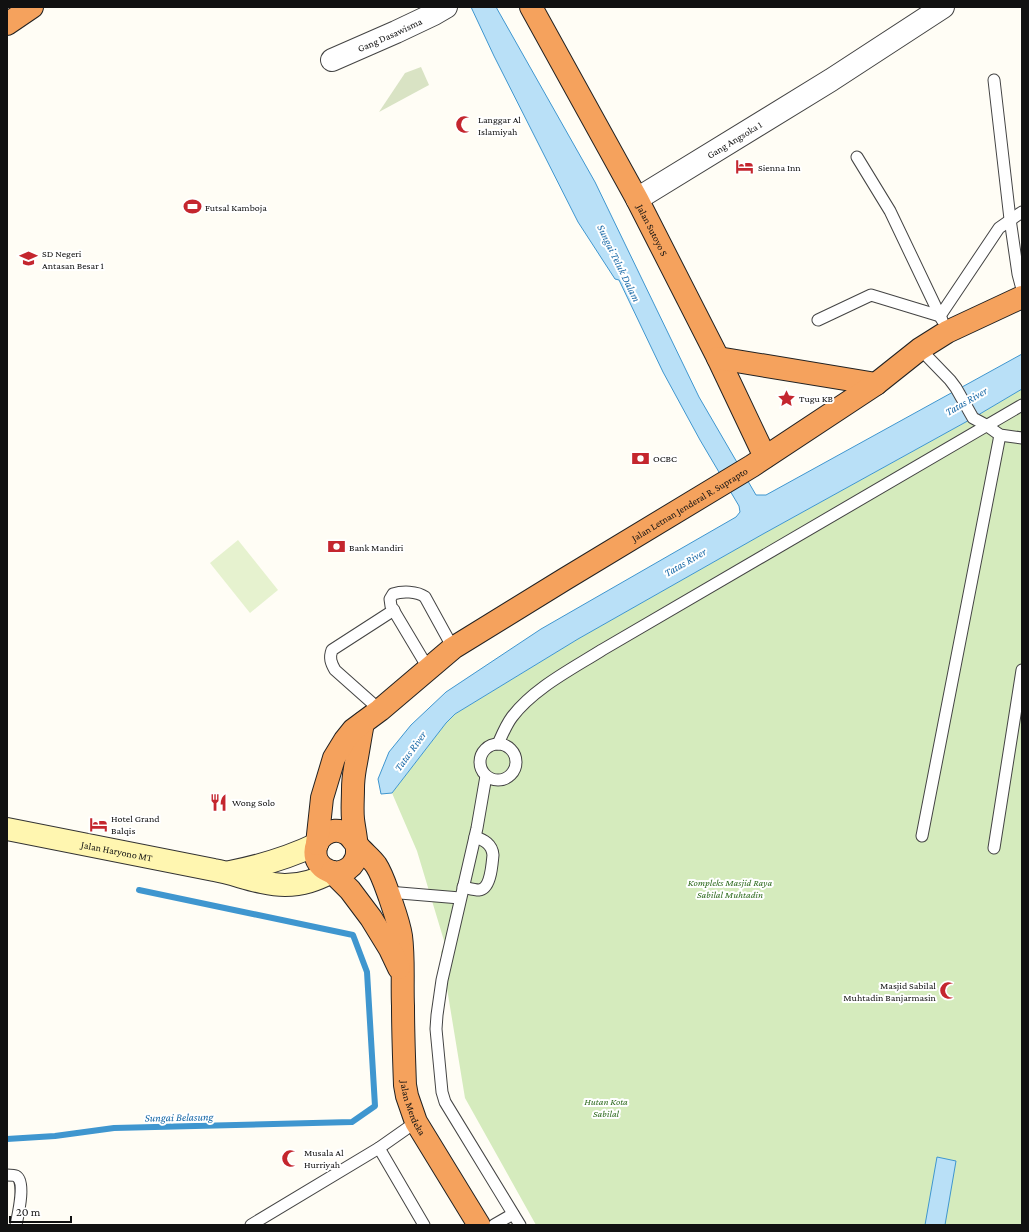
<svg xmlns="http://www.w3.org/2000/svg" width="1029" height="1232" font-family="'Crimson Pro',serif">
<style>
.green{fill:#d5ebbd}
.cemetery{fill:#d9e3c4}
.pitch{fill:#e6f2cf}
.water{fill:#b9e0f7;stroke:#3f96cf}
.lines{fill:none;stroke-linecap:round;stroke-linejoin:round}
.stream{stroke:#3f96cf;stroke-width:6}
.lane-casing{stroke:#444;stroke-width:13}
.street-casing{stroke:#444;stroke-width:24}
.secondary-casing{stroke:#333;stroke-width:24}
.highway-casing{stroke:#222;stroke-width:24}
.lane{stroke:#fff;stroke-width:11}
.street{stroke:#fff;stroke-width:22}
.secondary{stroke:#fff6b0;stroke-width:22}
.highway{stroke:#f5a25d;stroke-width:22}
.labels{text-anchor:middle;dominant-baseline:central;stroke-width:4;stroke-linejoin:round;paint-order:stroke}
.street-label{font-size:10px;fill:#111;stroke:#fff}
.poi-label{font-size:10px;fill:#111;stroke:#fff;text-anchor:start}
.park-label{font-size:10px;font-style:italic;fill:#2f6b1f;stroke:#fff}
.water-label{font-size:11px;font-style:italic;fill:#1768a6;stroke:#fff}
</style>
<rect width="100%" height="100%" fill="#fffdf5"/>
<!-- green -->
<path class="green" d="M1022,389V1225H536L465,1098L441,952L445,944L417,851L392,793L446,723L455,714L578,639L763,534L973,418Z"/>
<!-- cemetery -->
<path class="cemetery" d="M421,67L429,85L379,112L405,73Z"/>
<!-- pitch -->
<path class="pitch" d="M238,540L278,590L250,613L210,563Z"/>
<!-- water -->
<g class="water">
<path d="M471,7H496L595,182L699,397L756,495H766L1022,354V389L973,418L763,534L578,639L455,714L446,723L392,793L381,794L378,779L389,752L411,725L446,692L541,629L736,517L740,512L739,506L700,440L663,372L619,280L615,279L578,222L494,56Z"/>
<path d="M937,1157L956,1161L945,1225H925Z"/>
</g>
<g class="lines">
<!-- stream -->
<path class="stream" d="M7,1139L55,1136L114,1128L352,1122L375,1106L367,972L353,935L139,890"/>
<defs>
<g id="lane">
<path d="M994,80L1010,219L1018,274L1022,289"/>
<path d="M857,157L890,211L942,320"/>
<path d="M818,320L871,295L940,316L999,228L1022,212"/>
<path d="M920,349L950,380L956,388L973,418L986,425L1000,435L1022,438"/>
<path d="M428,668L391,606L390,599L393,594C402,591 417,591 425,597L453,648"/>
<path d="M380,710L335,670C331,663 329,658 332,650L394,610"/>
<path d="M498,744C502,735 506,725 512,717C534,688 572,669 602,650L1022,405"/>
<circle cx="498" cy="762" r="18"/>
<path d="M486,776L477,828L442,980L437,1015L436,1029L442,1092L445,1102L520,1225"/>
<path d="M922,836L1000,435"/>
<path d="M994,848L1022,670"/>
<path d="M463,887C468,888 474,890 479,890C491,889 492,864 493,855C492,844 484,840 475,837"/>
<path d="M388,892L460,898"/>
<path d="M379,1148L424,1225"/>
<path d="M7,1175C10,1175 14,1175 16,1176C26,1181 18,1215 16,1225"/>
<path d="M251,1225L379,1148L416,1122"/>
<path d="M494,1225L513,1214"/>
</g>
<g id="street">
<path id="s1" d="M332,60L396,32L434,14L446,7"/>
<path id="s2" d="M637,199L831,80L943,7"/>
</g>
<g id="secondary">
<path id="s3" d="M7,829C76,843 145,856 214,870C237,874 261,885 285,885C303,885 316,880 332,872"/>
<path d="M230,872C260,866 290,857 317,844"/>
</g>
<g id="highway">
<path id="s4" d="M531,7L637,199L718,358L765,457"/>
<path d="M7,24L32,7"/>
<path d="M718,358L876,384"/>
<path id="s5" d="M363,723C360,738 358,753 355,768C354,774 353,782 353,789C353,799 352,809 353,819C354,829 359,850 356,858C352,870 338,876 327,870C322,868 317,862 316,857C312,839 331,824 347,834C352,837 354,843 359,847C364,853 371,858 376,865C382,874 386,887 390,898C394,910 399,923 401,936C404,959 402,983 403,1006C403,1032 404,1058 405,1085L407,1096L416,1122L479,1225"/>
<path id="s6" d="M317,844L322,798L334,758L345,740L353,730L380,710L453,648L565,579L752,466L876,384L920,349L947,332L1022,297"/>
<path d="M332,872L350,890L371,918L390,949L399,968"/>
</g>
</defs>
<!-- lane casing -->
<use href="#lane" class="lane-casing"/>
<!-- street casing -->
<use href="#street" class="street-casing"/>
<!-- secondary casing -->
<use href="#secondary" class="secondary-casing"/>
<!-- highway casing -->
<use href="#highway" class="highway-casing"/>
<!-- lane -->
<use href="#lane" class="lane"/>
<!-- street -->
<use href="#street" class="street"/>
<!-- secondary -->
<use href="#secondary" class="secondary"/>
<!-- highway -->
<use href="#highway" class="highway"/>
</g>
<!-- icons -->
<defs>
<symbol id="mosque-bare" viewBox="-9 -9 18 18"><path d="M3.5-4.9A6 6 0 1 0 3.5 4.9A5 5 0 1 1 3.5-4.9Z" fill="#c4262e" stroke="#fff" stroke-width="2.5" paint-order="stroke"/></symbol>
<symbol id="hotel-bare" viewBox="-9 -9 18 18"><path d="M-6-4.5h1.5V1H6V5H4.5V3h-9V5H-6ZM-4 0a1.8 1.8 0 1 1 3.6 0ZM.5 0V-2.5h3Q6-2.5 6 0Z" fill="#c4262e" stroke="#fff" stroke-width="2.5" paint-order="stroke"/></symbol>
<symbol id="stadium-bare" viewBox="-9 -9 18 18"><path d="M0-5a6.5 5 0 1 0 0 10a6.5 5 0 1 0 0-10ZM-3.5-1.8h7v3.6h-7Z" fill="#c4262e" stroke="#fff" stroke-width="2.5" paint-order="stroke"/></symbol>
<symbol id="school-bare" viewBox="-9 -9 18 18"><path d="M0-5L7-2L0 1L-7-2ZM-4 1L0 2.5L4 1V4Q0 6-4 4Z" fill="#c4262e" stroke="#fff" stroke-width="2.5" paint-order="stroke"/></symbol>
<symbol id="sight-bare" viewBox="-9 -9 18 18"><path d="M0-6L1.8-2.2L6-1.7L2.9 1.2L3.7 5.4L0 3.3L-3.7 5.4L-2.9 1.2L-6-1.7L-1.8-2.2Z" fill="#c4262e" stroke="#fff" stroke-width="2.5" paint-order="stroke"/></symbol>
<symbol id="bank-bare" viewBox="-9 -9 18 18"><path d="M-6-4H6V4H-6ZM0-2.3a2.3 2.3 0 1 0 0 4.6a2.3 2.3 0 1 0 0-4.6Z" fill="#c4262e" stroke="#fff" stroke-width="2.5" paint-order="stroke"/></symbol>
<symbol id="restaurant-bare" viewBox="-9 -9 18 18"><path d="M-5-6h1v4h1v-4h1v4h1v-4h1v5L-1.5 .5V6h-2V.5L-5-1ZM5-6V6H3V1.5H1.5Q1.5-4 5-6Z" fill="#c4262e" stroke="#fff" stroke-width="2.5" paint-order="stroke"/></symbol>
</defs>
<g fill-rule="evenodd">
<use href="#mosque-bare" x="452" y="112" width="25" height="25"/>
<use href="#hotel-bare" x="732" y="154" width="25" height="25"/>
<use href="#stadium-bare" x="180" y="194" width="25" height="25"/>
<use href="#school-bare" x="16" y="246" width="25" height="25"/>
<use href="#sight-bare" x="774" y="386" width="25" height="25"/>
<use href="#bank-bare" x="628" y="446" width="25" height="25"/>
<use href="#bank-bare" x="324" y="534" width="25" height="25"/>
<use href="#restaurant-bare" x="206" y="790" width="25" height="25"/>
<use href="#hotel-bare" x="86" y="812" width="25" height="25"/>
<use href="#mosque-bare" x="936" y="978" width="25" height="25"/>
<use href="#mosque-bare" x="278" y="1146" width="25" height="25"/>
</g>
<g class="labels">
<!-- street labels -->
<g class="street-label">
<text stroke="none"><textPath href="#s1" startOffset="63">Gang Dasawisma</textPath></text>
<text stroke="none"><textPath href="#s2" startOffset="114">Gang Angsoka 1</textPath></text>
<text stroke="none"><textPath href="#s4" startOffset="254">Jalan Sutoyo S</textPath></text>
<text stroke="none"><textPath href="#s6" startOffset="528">Jalan Letnan Jenderal R. Suprapto</textPath></text>
<text stroke="none"><textPath href="#s3" startOffset="112">Jalan Haryono MT</textPath></text>
<text stroke="none"><textPath href="#s5" startOffset="530">Jalan Merdeka</textPath></text>
</g>
<!-- poi labels -->
<g class="poi-label">
<text x="478" y="119">Langgar Al<tspan x="478" dy="12">Islamiyah</tspan></text>
<text x="758" y="167">Sienna Inn</text>
<text x="205" y="207">Futsal Kamboja</text>
<text x="42" y="253">SD Negeri<tspan x="42" dy="12">Antasan Besar 1</tspan></text>
<text x="799" y="398">Tugu KB</text>
<text x="653" y="458">OCBC</text>
<text x="349" y="547">Bank Mandiri</text>
<text x="232" y="802">Wong Solo</text>
<text x="111" y="818">Hotel Grand<tspan x="111" dy="12">Balqis</tspan></text>
<text x="936" y="985" text-anchor="end">Masjid Sabilal<tspan x="936" dy="12">Muhtadin Banjarmasin</tspan></text>
<text x="304" y="1152">Musala Al<tspan x="304" dy="12">Hurriyah</tspan></text>
</g>
<!-- park labels -->
<g class="park-label">
<text x="730" y="882">Kompleks Masjid Raya<tspan x="730" dy="12">Sabilal Muhtadin</tspan></text>
<text x="606" y="1101">Hutan Kota<tspan x="606" dy="12">Sabilal</tspan></text>
</g>
<!-- water labels -->
<g class="water-label">
<text transform="translate(619 263) rotate(64)">Sungai Teluk Dalam</text>
<text transform="translate(966 401) rotate(-30)">Tatas River</text>
<text transform="translate(685 562) rotate(-30)">Tatas River</text>
<text transform="translate(410 751) rotate(-54)">Tatas River</text>
<text transform="translate(179 1117) rotate(-1)">Sungai Belasung</text>
</g>
</g>
<!-- border -->
<rect width="1029" height="1232" fill="none" stroke="#111111" stroke-width="16"/>
<!-- scale -->
<path d="M10 1216v6h61v-6" fill="none" stroke="#111111" stroke-width="2"/>
<text x="16" y="1216" font-size="12" fill="#111111" stroke="#ffffff" stroke-width="3" paint-order="stroke">20 m</text>
</svg>
